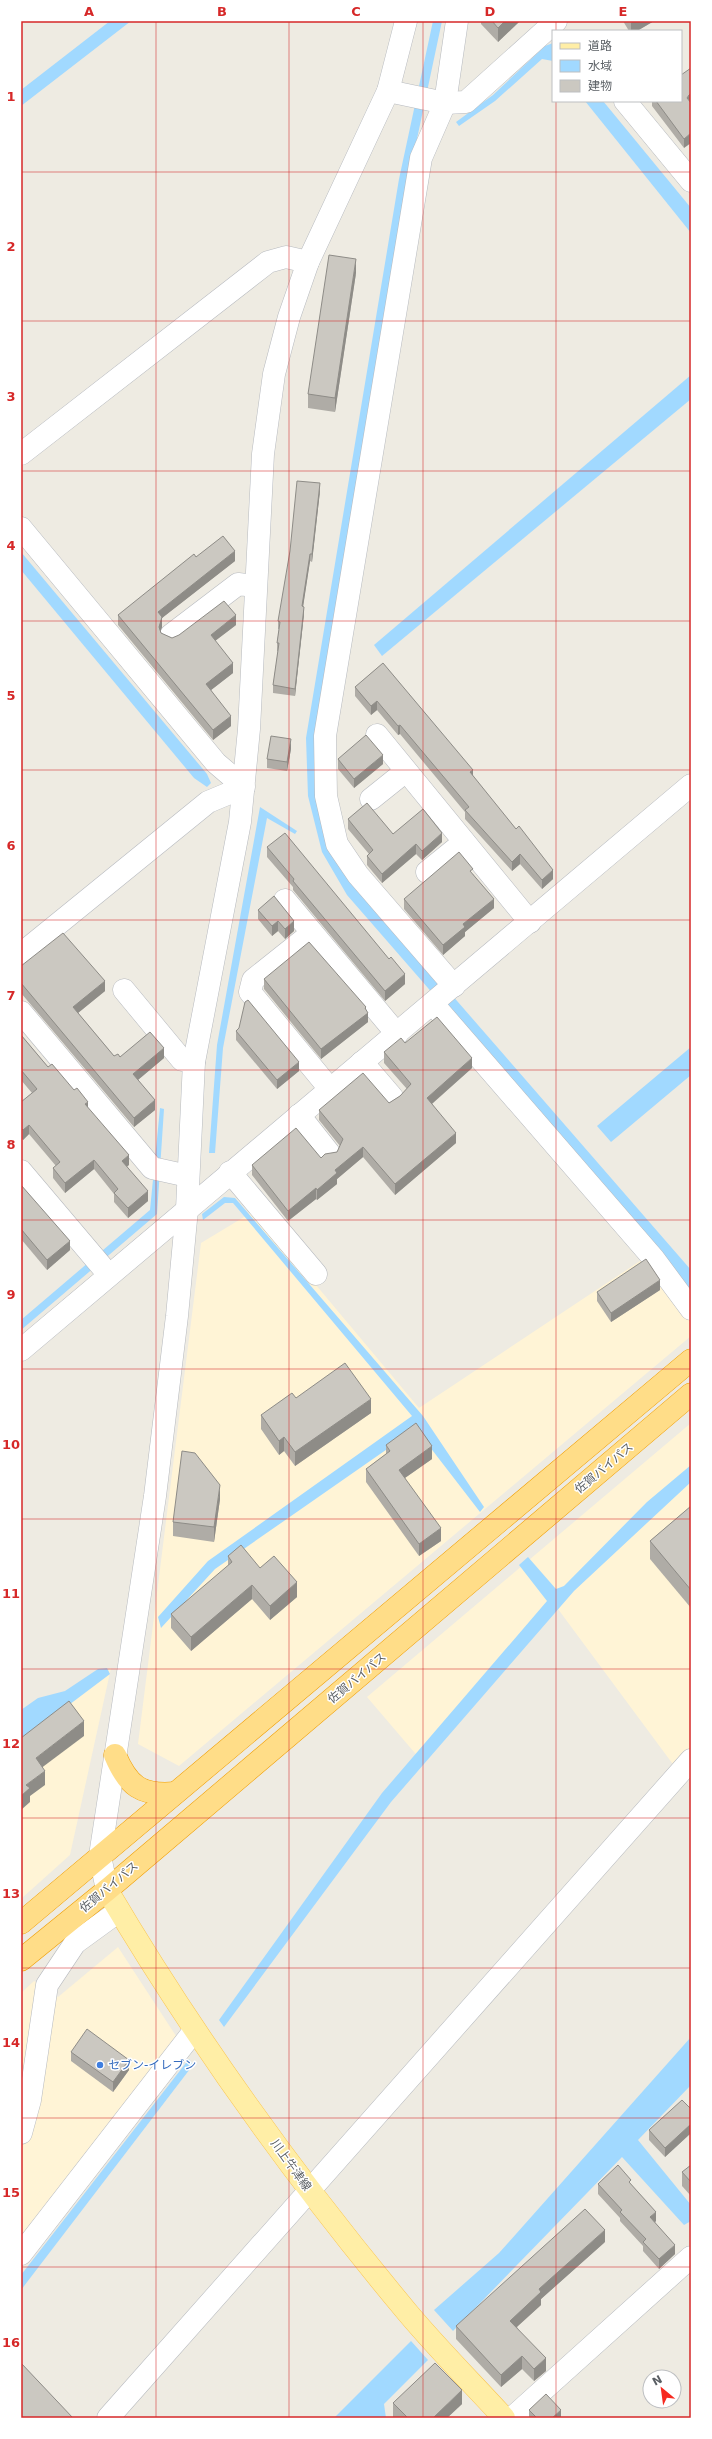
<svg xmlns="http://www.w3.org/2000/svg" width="712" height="2439" font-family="'DejaVu Sans','Noto Sans JP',sans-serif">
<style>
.commercial{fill:#fff4d6}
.water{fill:#a1d9ff}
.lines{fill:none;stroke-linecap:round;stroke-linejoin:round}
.minor-casing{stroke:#b7babf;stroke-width:23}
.major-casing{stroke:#fbc54e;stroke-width:23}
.highway-casing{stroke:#f09d00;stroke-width:23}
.minor{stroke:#fff;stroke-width:22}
.major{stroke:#ffeea6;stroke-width:22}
.highway{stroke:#fd8;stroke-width:22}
.wall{fill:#afaca6}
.shaded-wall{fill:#8e8c87}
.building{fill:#cbc8c1;stroke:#8e8c87}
.grid{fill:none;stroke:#d62828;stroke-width:1;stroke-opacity:0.55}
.shop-dot{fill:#3f7fe0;stroke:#fff;stroke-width:1.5}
.labels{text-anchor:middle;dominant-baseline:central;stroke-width:3;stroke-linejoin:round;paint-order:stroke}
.street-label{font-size:12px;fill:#5a5f64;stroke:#fff}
.shop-label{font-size:12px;fill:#366cbe;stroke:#fff;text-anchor:start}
.neatline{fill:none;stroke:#d62828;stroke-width:1.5}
.grid-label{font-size:13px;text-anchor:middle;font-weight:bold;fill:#d62828}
</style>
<rect width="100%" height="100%" fill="#eeebe2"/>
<!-- commercial -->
<g class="commercial">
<path d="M254,1211L419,1408L646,1257L691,1319V1336L179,1766L138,1744L201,1243Z"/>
<path d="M691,1423V1749L675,1767L555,1605L420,1759L367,1697Z"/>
<path d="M111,1668L70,1855L21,1899V1737Z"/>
<path d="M118,1947L180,2042L21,2240V1993L34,1981L58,1997Z"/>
</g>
<!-- water -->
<g class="water">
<path d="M110,21H131L21,106V90Z"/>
<path d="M433,21H442L407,186L319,739L358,887L691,1270V1290L347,895L322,852L308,796L306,738L399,179Z"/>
<path d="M553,43V61L542,59L495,101L459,126L456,122L493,95L545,46Z"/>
<path d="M585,101H603L691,208V233Z"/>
<path d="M691,375V399L382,656L374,645Z"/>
<path d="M21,552L207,774L211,783L207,787L194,778L21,570Z"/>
<path d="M260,807L297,831L295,834L267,818L223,1048L215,1153H209L217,1045Z"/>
<path d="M691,1047V1075L611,1142L597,1126Z"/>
<path d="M160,1108L164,1109L157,1214L21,1330V1320L150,1210Z"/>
<path d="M224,1197L235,1198L423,1416L484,1507L480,1512L416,1429L215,1569L161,1628L158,1617L208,1561L412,1416L233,1203H225L203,1220L202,1214Z"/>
<path d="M691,1465V1482L574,1591L391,1802L224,2027L219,2020L382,1793L547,1601L519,1565L528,1557L556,1589L564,1586L647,1502Z"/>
<path d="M107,1668L110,1674L21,1741V1710L38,1698L65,1691L98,1669Z"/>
<path d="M691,2037V2085L638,2140L691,2205V2221L684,2225L622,2157L453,2331L434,2310L499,2253Z"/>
<path d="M189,2059L193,2065L21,2290V2275Z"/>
<path d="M411,2341L428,2360L384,2404L386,2418H334Z"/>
</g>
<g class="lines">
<defs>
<g id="minor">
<path d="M388,91L445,103L466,102L556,21"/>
<path d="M625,101L691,181"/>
<path d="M21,454L268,262L286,257L308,262"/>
<path d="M21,528L216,763L244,787L208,802L21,954"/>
<path d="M171,635L238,584L255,586"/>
<path d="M377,735L530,922"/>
<path d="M371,799L406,771"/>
<path d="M427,872L464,842"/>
<path d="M285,900L397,1034"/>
<path d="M312,933L253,980L250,992L330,1089"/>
<path d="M454,986L358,875L337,844L326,796L325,736L421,158L445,103L457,21"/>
<path d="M124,990L182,1060L194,1062"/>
<path d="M433,1004L654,1259L691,1309"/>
<path d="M21,1012L152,1168L188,1176"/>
<path d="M362,1062L392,1097"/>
<path d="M299,1115L329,1153"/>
<path d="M21,1171L109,1275"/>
<path d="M230,1172L316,1274"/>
<path d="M21,1350L691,785"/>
<path d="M107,1890L100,1856L155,1496L177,1316L187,1209L194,1062L240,822L249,729L263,454L274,374L289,317L308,262L388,91L406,21"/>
<path d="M21,2133L30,2100L47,1985L75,1943L119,1911"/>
<path d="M21,2254L194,2031"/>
<path d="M108,2418L691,1760"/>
<path d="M512,2418L691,2257"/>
</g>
<path id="major" d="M107,1890C195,2039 297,2180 407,2312C438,2349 472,2383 504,2418"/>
<g id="highway">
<path d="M115,1755C128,1786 141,1796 175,1793"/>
<path d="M21,1923L691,1360"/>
<path d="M21,1960L107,1890L691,1394"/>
</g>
</defs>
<!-- minor casing -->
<use href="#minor" class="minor-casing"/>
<!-- major casing -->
<use href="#major" class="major-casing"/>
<!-- highway casing -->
<use href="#highway" class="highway-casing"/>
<!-- minor -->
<use href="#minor" class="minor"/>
<!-- major -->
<use href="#major" class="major"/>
<!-- highway -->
<use href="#highway" class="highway"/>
</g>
<!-- wall -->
<g class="wall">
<path d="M481,21H520L498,42L481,24Z"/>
<path d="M623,21H654L637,31H629Z"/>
<path d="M691,68L684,148L652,106V101H681Z"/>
<path d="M356,273L335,412L308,408V394Z"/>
<path d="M320,491L312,562L310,561L303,606L304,614L295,696L273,693V685L278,651H277V643L279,629H278V621Z"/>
<path d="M196,557L235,561L162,618V627L160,631L161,633L172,638L236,625L215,641L233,673L211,690L231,726L213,740L118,625V615Z"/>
<path d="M383,663L473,776L553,879L542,889L520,864L512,871L465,819V812L400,734L398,735L377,710L371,715L355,696V687Z"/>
<path d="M291,749L287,771L267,768V759Z"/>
<path d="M338,759L383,764L354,788L338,769Z"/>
<path d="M348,819L393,834L442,842L422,860L416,854L382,883L367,865V856L369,854L348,829Z"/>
<path d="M267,847L405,984L385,1001L293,890V887L267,857Z"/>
<path d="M473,874L494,908L465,932V936L443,955L404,909V899Z"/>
<path d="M258,910L294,931L285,939L278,931L272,936L258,919Z"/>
<path d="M21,966L105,991L78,1013L114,1056L164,1058L138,1080L155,1110L134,1127L21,993Z"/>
<path d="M264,979L366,1010L368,1022L321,1059L264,989Z"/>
<path d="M21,1031L22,1036L48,1067L88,1108L129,1165L127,1166L148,1201L128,1218L114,1202V1194L94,1169L65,1193L53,1178V1168L56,1166L29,1134L23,1140L21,1138V1102L32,1093L21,1080Z"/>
<path d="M236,1031L299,1071L277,1089L236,1040Z"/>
<path d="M405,1043L472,1068L432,1104L456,1143L395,1195L363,1157L337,1179V1184L317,1200L316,1199L288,1221L252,1175V1165L321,1158L337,1152L340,1146L319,1120V1110L389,1103L400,1096L407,1089L384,1063V1052Z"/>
<path d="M21,1185L70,1250L47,1270L21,1239Z"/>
<path d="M660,1290L611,1322L597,1301V1292Z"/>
<path d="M296,1398L371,1413L295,1466L284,1451L279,1455L261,1429V1415Z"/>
<path d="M386,1445L432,1459L405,1478L441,1541L419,1556L366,1482V1469L386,1454Z"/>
<path d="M220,1499L214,1542L173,1536V1522Z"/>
<path d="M691,1506V1608L650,1559V1541Z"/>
<path d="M228,1556L260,1568L297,1597L270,1620L252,1599L191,1651L171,1628V1614L228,1566Z"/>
<path d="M71,2052L129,2070L113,2092L71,2061Z"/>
<path d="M691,2109V2133L665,2157L649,2140V2130Z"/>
<path d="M691,2165V2196L682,2186V2172Z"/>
<path d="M598,2184L631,2185L656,2221L655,2222L675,2254L659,2269L643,2251V2246L620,2221V2218L598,2194Z"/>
<path d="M605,2242L541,2299V2305L517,2327L546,2371L534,2381L522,2369L501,2387L456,2339V2326Z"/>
<path d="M393,2403L462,2404L447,2418H394L393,2417Z"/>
<path d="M529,2410L561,2418H529Z"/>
</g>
<!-- shaded-wall -->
<g class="shaded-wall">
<path d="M505,21H520L498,42V28Z"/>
<path d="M633,21H654L637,31H631V23Z"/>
<path d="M691,93V103L687,98L689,95Z"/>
<path d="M691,133V143L684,148V139Z"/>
<path d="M356,259V273L335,412V398Z"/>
<path d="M320,483V491L312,562V554Z"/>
<path d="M235,551V561L162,618V627L159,636L158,612Z"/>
<path d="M310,554V561L302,614V606Z"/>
<path d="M304,607V614L295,696V689Z"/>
<path d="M236,615V625L211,644V635Z"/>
<path d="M233,663V673L206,694V684Z"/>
<path d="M377,701V710L371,715V706Z"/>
<path d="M231,716V726L213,740V730Z"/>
<path d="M400,725V734L398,735V726Z"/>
<path d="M291,739V749L287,771V762Z"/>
<path d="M383,755V764L354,788V779Z"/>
<path d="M473,770V779L470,772Z"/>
<path d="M442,833V842L422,860V851Z"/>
<path d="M416,844V854L382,883V874Z"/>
<path d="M520,854V864L512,871V862Z"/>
<path d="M553,870V879L542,889V880Z"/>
<path d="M494,899V908L465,932V936L443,955V945L463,924Z"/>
<path d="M278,921V931L272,936V926Z"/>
<path d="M294,921V931L285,939V929Z"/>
<path d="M405,974V984L385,1001V991Z"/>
<path d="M105,981V991L73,1017V1007Z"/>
<path d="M366,1007V1014L368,1013V1022L321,1059V1049Z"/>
<path d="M164,1048V1058L133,1084V1074Z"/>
<path d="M472,1058V1068L427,1108V1098Z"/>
<path d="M299,1062V1071L277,1089V1080Z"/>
<path d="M155,1100V1110L134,1127V1118Z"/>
<path d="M88,1102V1111L85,1104Z"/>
<path d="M29,1125V1134L23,1140V1130Z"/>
<path d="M456,1133V1143L395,1195V1184Z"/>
<path d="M363,1147V1157L337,1179V1184L317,1200V1190L335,1170Z"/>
<path d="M129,1155V1165L122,1170V1161Z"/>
<path d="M94,1160V1169L65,1193V1183Z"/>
<path d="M316,1188V1199L288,1221V1211Z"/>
<path d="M148,1191V1201L128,1218V1208Z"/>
<path d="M70,1241V1250L47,1270V1260Z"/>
<path d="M660,1280V1290L611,1322V1313Z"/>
<path d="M371,1399V1413L295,1466V1452Z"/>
<path d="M284,1437V1451L279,1455V1441Z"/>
<path d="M432,1446V1459L399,1482V1470Z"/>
<path d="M220,1485V1499L214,1542V1527Z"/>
<path d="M441,1528V1541L419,1556V1544Z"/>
<path d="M297,1582V1597L270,1620V1606Z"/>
<path d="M252,1585V1599L191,1651V1637Z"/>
<path d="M84,1721V1736L36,1772V1758Z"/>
<path d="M45,1771V1785L30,1796V1802L21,1810V1796L26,1785Z"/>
<path d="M129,2060V2070L113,2092V2082Z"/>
<path d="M691,2124V2133L665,2157V2148Z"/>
<path d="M656,2212V2221L650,2227V2217Z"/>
<path d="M605,2230V2242L541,2299V2305L510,2333V2321L539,2289Z"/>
<path d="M675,2245V2254L659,2269V2259Z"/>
<path d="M522,2356V2369L501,2387V2375Z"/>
<path d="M546,2358V2371L534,2381V2369Z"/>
<path d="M462,2390V2404L447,2418H433Z"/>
<path d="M561,2410V2418H552Z"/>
</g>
<!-- building -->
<g class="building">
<path d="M492,21H505L498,28Z"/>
<path d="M691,68V93L689,95L687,98L691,103V133L684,139L656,101H681V75Z"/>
<path d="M329,255L356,259L335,398L308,394Z"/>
<path d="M297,481L320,483L312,554H310L302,606L304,607L295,689L273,685L279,643H277L280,622L278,621L290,551Z"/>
<path d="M223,536L235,551L158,612L162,617L159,627L161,633L172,638L179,635L224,601L236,615L211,635L233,663L206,684L231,716L213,730L118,615L194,554L196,557Z"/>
<path d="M383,663L473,770L470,772L516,829L519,826L553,870L542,880L520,854L512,862L465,810L469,807L400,725L398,726L377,701L371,706L355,687Z"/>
<path d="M366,735L383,755L354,779L338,759Z"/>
<path d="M271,736L291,739L287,762L267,759Z"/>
<path d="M367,803L393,834L423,809L442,833L422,851L416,844L382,874L367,856L373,850L348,819Z"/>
<path d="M285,833L389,959L391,957L405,974L385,991L293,881L294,879L267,847Z"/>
<path d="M459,852L473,869L470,871L494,899L463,924L465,927L443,945L404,899Z"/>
<path d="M274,896L294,921L285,929L278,921L272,926L258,910Z"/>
<path d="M63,933L105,981L73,1007L114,1056L118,1054L120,1057L150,1032L164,1048L133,1074L155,1100L134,1118L21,983V966Z"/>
<path d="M309,942L366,1007L365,1008L368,1013L321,1049L264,979Z"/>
<path d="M248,1000L299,1062L277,1080L236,1031L239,1028L245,1002Z"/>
<path d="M437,1017L472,1058L427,1098L456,1133L395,1184L363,1147L335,1170L337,1173L317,1190L316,1188L288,1211L252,1165L296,1128L321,1158L325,1154L337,1152L343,1139L319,1110L363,1073L389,1103L400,1096L411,1084L384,1052L401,1038L405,1043Z"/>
<path d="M21,1035L48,1067L52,1064L74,1090L77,1088L88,1102L85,1104L129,1155L122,1161L148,1191L128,1208L114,1193L118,1189L94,1160L65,1183L53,1168L60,1162L29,1125L23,1130L21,1128V1102L37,1089L21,1070Z"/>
<path d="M21,1185L70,1241L47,1260L21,1229Z"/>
<path d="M646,1259L660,1280L611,1313L597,1292Z"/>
<path d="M345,1363L371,1399L295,1452L284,1437L279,1441L261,1415L292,1393L296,1398Z"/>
<path d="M416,1423L432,1446L399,1470L441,1528L419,1544L366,1469L390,1451L386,1445Z"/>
<path d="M182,1451L195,1453L220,1485L214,1527L173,1522Z"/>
<path d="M691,1506V1590L650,1541Z"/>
<path d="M241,1545L260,1568L274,1556L297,1582L270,1606L252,1585L191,1637L171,1614L232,1562L228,1556Z"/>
<path d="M69,1701L84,1721L36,1758L45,1771L26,1785L30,1788L21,1796V1738Z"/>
<path d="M87,2029L129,2060L113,2082L71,2052Z"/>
<path d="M682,2100L691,2109V2124L665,2148L649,2130Z"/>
<path d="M618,2165L631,2180L629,2182L656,2212L650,2217L675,2245L659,2259L643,2242L646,2239L620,2212L622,2210L598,2184Z"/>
<path d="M691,2165V2182L682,2172Z"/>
<path d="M585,2209L605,2230L539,2289L541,2292L510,2321L546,2358L534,2369L522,2356L501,2375L456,2326Z"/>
<path d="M21,2363L73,2418H21Z"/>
<path d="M435,2363L462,2390L433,2418H408L393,2403Z"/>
<path d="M546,2394L561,2410L552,2418H537L529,2410Z"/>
</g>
<!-- grid -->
<path class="grid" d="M156,21V2418M289,21V2418M423,21V2418M556,21V31M556,101V2418M21,172H691M21,321H691M21,471H691M21,621H691M21,770H691M21,920H691M21,1070H691M21,1220H691M21,1369H691M21,1519H691M21,1669H691M21,1818H691M21,1968H691M21,2118H691M21,2267H691"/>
<!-- markers -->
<circle class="shop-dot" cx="100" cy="2065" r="4"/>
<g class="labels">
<!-- street labels -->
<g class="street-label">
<text transform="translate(604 1468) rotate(-40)">佐賀バイパス</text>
<text transform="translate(357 1678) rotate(-40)">佐賀バイパス</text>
<text transform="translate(109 1887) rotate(-40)">佐賀バイパス</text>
<text transform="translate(291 2165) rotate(54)">川上牛津線</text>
</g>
<!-- shop labels -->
<g class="shop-label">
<text x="108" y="2065">セブン-イレブン</text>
</g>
</g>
<!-- border -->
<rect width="712" height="2439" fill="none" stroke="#ffffff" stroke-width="44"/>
<!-- legend -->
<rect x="552" y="30" width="130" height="72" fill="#ffffff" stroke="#bdbfc1"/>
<rect x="560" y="43" width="20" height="6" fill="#ffeea6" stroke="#bdbfc1"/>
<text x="588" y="50" font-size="12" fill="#5a5f64">道路</text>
<rect x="560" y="60" width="20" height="12" fill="#a1d9ff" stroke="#bdbfc1"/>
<text x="588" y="70" font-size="12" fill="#5a5f64">水域</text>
<rect x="560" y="80" width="20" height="12" fill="#cbc8c1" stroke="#bdbfc1"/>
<text x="588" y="90" font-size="12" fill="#5a5f64">建物</text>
<!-- north arrow -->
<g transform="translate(662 2389) rotate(331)"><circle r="19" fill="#ffffff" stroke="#bdbfc1"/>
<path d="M0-3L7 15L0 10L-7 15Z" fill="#f62a20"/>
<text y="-6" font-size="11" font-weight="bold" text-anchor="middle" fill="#5a5f64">N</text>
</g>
<rect x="22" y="22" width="668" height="2395" class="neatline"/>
<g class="grid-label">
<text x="89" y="16">A</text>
<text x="222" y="16">B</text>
<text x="356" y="16">C</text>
<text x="490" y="16">D</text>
<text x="623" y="16">E</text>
<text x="11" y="101">1</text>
<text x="11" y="251">2</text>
<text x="11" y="401">3</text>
<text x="11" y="550">4</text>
<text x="11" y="700">5</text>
<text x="11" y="850">6</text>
<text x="11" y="1000">7</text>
<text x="11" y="1149">8</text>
<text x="11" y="1299">9</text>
<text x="11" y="1449">10</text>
<text x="11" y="1598">11</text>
<text x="11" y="1748">12</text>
<text x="11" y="1898">13</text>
<text x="11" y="2047">14</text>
<text x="11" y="2197">15</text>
<text x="11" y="2347">16</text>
</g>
</svg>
